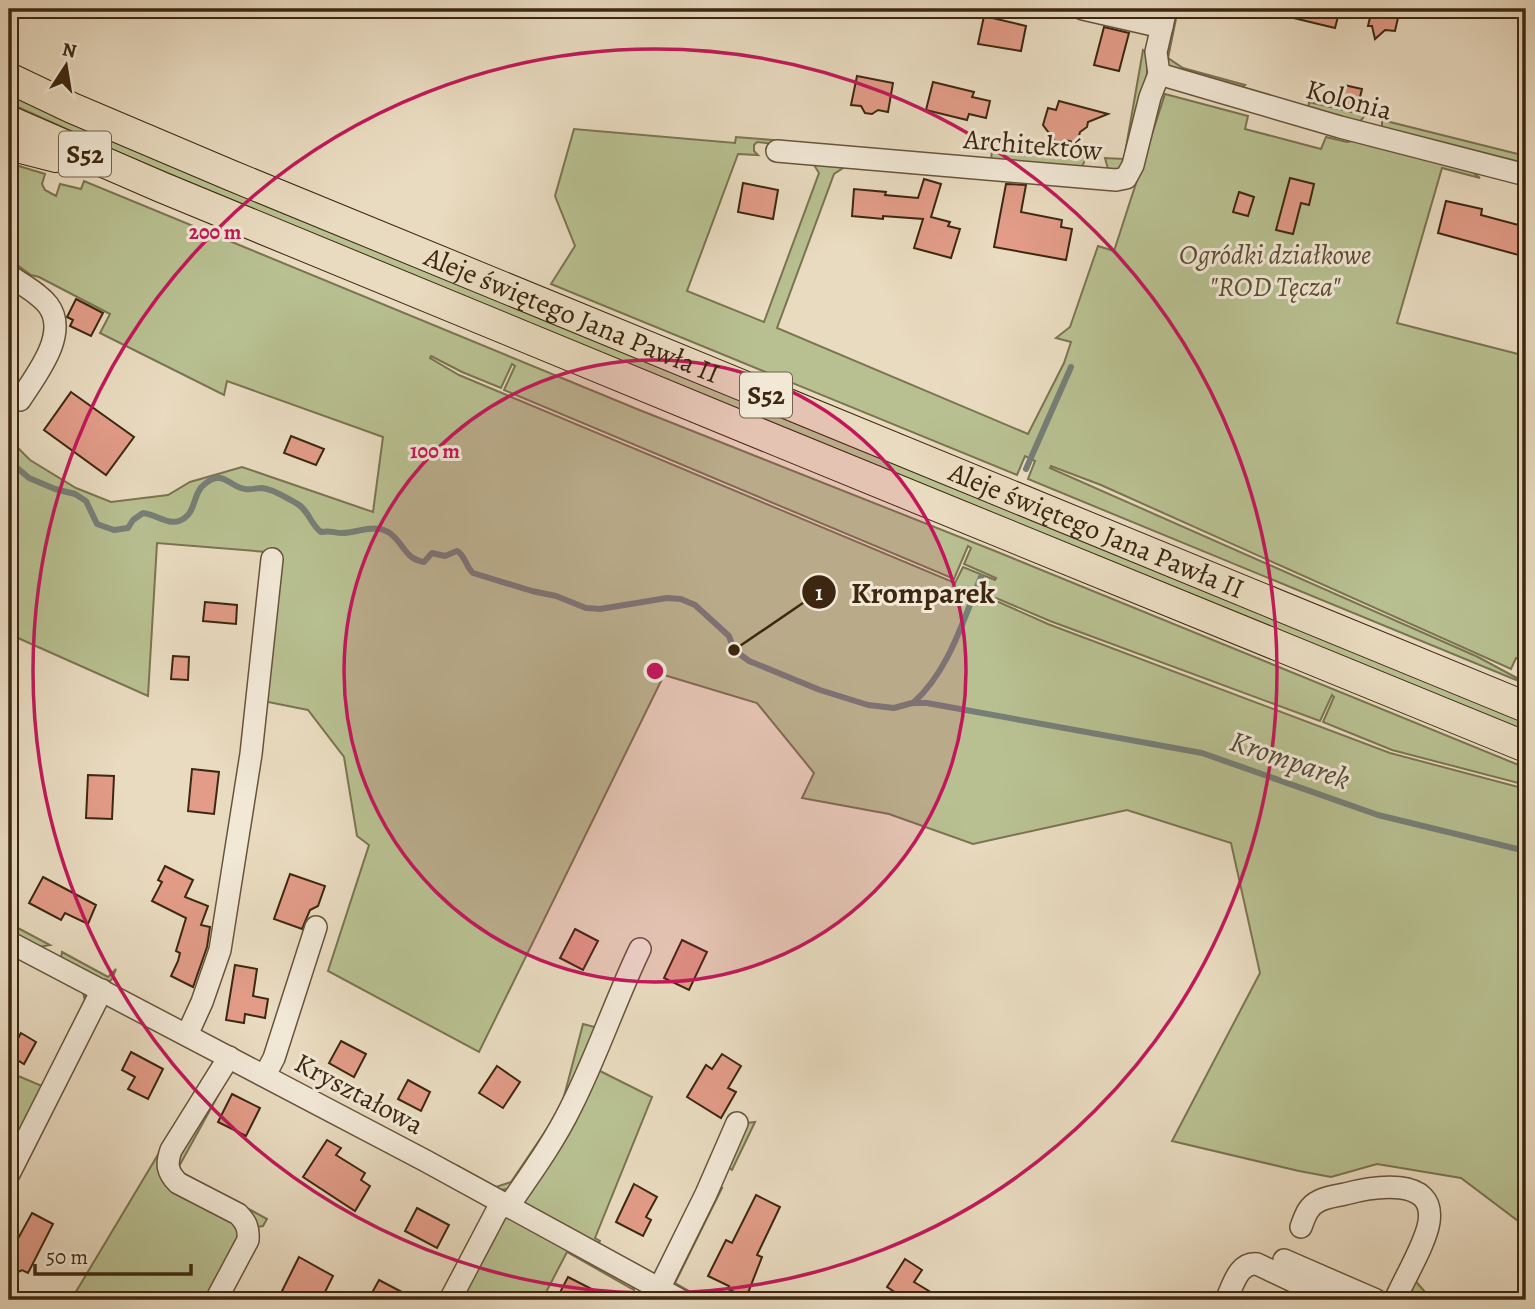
<svg xmlns="http://www.w3.org/2000/svg" width="1535" height="1309" font-family="Alegreya,serif">
<style>
.green{fill:#b8c091;stroke:#7a7450;stroke-width:2;fill-rule:evenodd}
.lines{fill:none;stroke-linecap:round;stroke-linejoin:round}
.stream{stroke:#767f77;stroke-width:6}
.building{fill:#e29c88;stroke:#3d2710;stroke-width:2}
.minor-casing{stroke:#68543c;stroke-width:24}
.highway-casing{stroke:#3d2710;stroke-width:32}
.minor{stroke:#f1e8d6;stroke-width:21}
.highway{stroke:#e9dbc0;stroke-width:30}
.ring{fill:none;stroke:#c2185b;stroke-width:3.5}
.labels{text-anchor:middle;dominant-baseline:central;stroke-width:6;stroke-linejoin:round;paint-order:stroke}
.shield{fill:#f1e8d6;stroke:#73614b;stroke-width:2}
.shield-label{font-size:26px;font-weight:bold;fill:#3d2710}
.street-label{font-size:28px;fill:#3d2710;stroke:#f1e8d6}
.park-label{font-size:28px;font-style:italic;fill:#5c4d30;stroke:#f1e8d6}
.water-label{font-size:30px;font-style:italic;fill:#554c3b;stroke:#f1e8d6}
.centre{fill:#c2185b;stroke:#f1e8d6;stroke-width:3.5}
.ring-label{font-size:21px;text-anchor:middle;font-weight:bold;fill:#c2185b;stroke:#f1e8d6;stroke-width:6;stroke-linejoin:round;paint-order:stroke}
.leader{fill:none;stroke:#3d2710;stroke-width:2.5}
.callout-dot{fill:#3d2710;stroke:#f1e8d6;stroke-width:2.5}
.mark-label{font-size:21px;text-anchor:middle;font-weight:bold;fill:#fff}
.callout-label{font-size:30px;text-anchor:middle;font-weight:bold;fill:#3d2710;stroke:#f1e8d6;stroke-width:6;stroke-linejoin:round;paint-order:stroke}
</style>
<rect width="100%" height="100%" fill="#e9dbc0"/>
<filter id="stains"><feTurbulence type="fractalNoise" baseFrequency=".00286" numOctaves="4"/><feColorMatrix values="0 0 0 0 .2 0 0 0 0 .09 0 0 0 0 .02 0 0 0 .5 -.17"/></filter>
<radialGradient id="worn" r=".72"><stop offset=".6" stop-color="#630" stop-opacity="0"/><stop offset="1" stop-color="#630" stop-opacity=".3"/></radialGradient>
<!-- green -->
<g class="green">
<path d="M1173,9H1178L1168,58L1183,68L1245,85L1238,91L1170,70L1163,53Z"/>
<path d="M1143,50L1148,54C1147,93 1139,139 1119,172L1108,169L1105,158L1124,159Z"/>
<path d="M9,93L1526,720V732L460,296L117,152L9,103Z"/>
<path d="M1165,94L1248,116L1245,129L1321,149L1326,137L1347,142L1358,140L1464,165L1480,178L1442,168L1397,323L1526,356V662L1516,658L1511,669L1101,485L1051,466L1050,468L1478,657L1517,678L1516,680L1028,479L1035,461L1025,456L1017,475L551,284L575,246L555,196L574,129L735,143L736,137L785,141L782,145L757,142L754,145V151L758,155L738,154L687,291L764,322L819,173L811,160L851,163L834,174L777,328L1028,434L1064,363L1071,342L1056,338L1070,327L1098,246L1114,251Z"/>
<path d="M1309,102L1365,115L1358,124L1308,111Z"/>
<path d="M1382,120L1526,156V168L1386,132L1382,127Z"/>
<path d="M992,151L1087,157L1081,168L991,160Z"/>
<path d="M9,163L45,174L42,184L45,190L56,196L60,184L81,189L84,181L637,409L995,551L1526,768V785L1392,750L1323,722L1334,697L1332,695L1320,721L1050,621L996,598L994,600L1048,624L1390,753L1526,789V1227L1461,1178L1377,1164L1331,1177L1299,1171L1172,1141L1260,973L1231,843L1127,810L973,844L889,814L802,798L814,773L757,703L664,675L479,1052L328,971L369,845L357,836L344,757L308,710L263,701L279,553L157,543L148,696L9,634V439L30,460L76,488L111,502L168,495L190,482L242,467L373,512L383,437L227,381L224,395L100,333L110,314L39,277L31,275L9,259ZM431,356L462,372L501,388L512,364L515,366L504,390L954,579L968,546L971,548L964,564L996,578L995,580L963,567L955,583L459,375L430,358Z"/>
<path d="M16,927L50,945L39,947L16,935Z"/>
<path d="M62,952L108,977L116,969L112,979L108,983L61,958Z"/>
<path d="M34,966H39L85,992L89,1006L82,1022L9,1165V1072L44,1087L86,1006L83,992Z"/>
<path d="M583,1024L598,1028L568,1103L509,1189L497,1190L459,1170L458,1166L496,1187L511,1182L561,1108Z"/>
<path d="M214,1061L217,1067L163,1159L235,1219L242,1231L208,1300H71Z"/>
<path d="M594,1068L652,1097L595,1238L600,1241L598,1245L520,1205Z"/>
<path d="M232,1070L177,1170L267,1219L263,1226L257,1227L243,1212L180,1178L174,1167L178,1148L227,1071Z"/>
<path d="M755,1122L732,1170L726,1165L747,1123Z"/>
<path d="M717,1188H722L675,1283L705,1300H697L674,1287L672,1283Z"/>
<path d="M503,1215L633,1285L634,1290L567,1252L542,1300H455Z"/>
<path d="M1412,1277L1432,1300H1401Z"/>
</g>
<g class="lines">
<!-- stream -->
<g class="stream">
<path d="M9,461L29,478L55,489L75,494L86,501L97,524L114,530L128,528L133,520L143,513C155,514 168,525 179,521C198,514 191,493 206,483C223,469 231,488 245,489C251,490 256,488 262,488C274,489 286,498 296,503C309,510 310,524 321,532C332,530 333,533 342,533C358,533 376,522 391,534C404,544 405,559 424,562L432,553L445,556L457,551C465,555 466,567 473,573L532,591L556,596L586,608L600,609L667,598L681,599L695,605L729,636L734,650L749,661L820,690L868,705L894,708L912,703H927L1202,753L1378,815L1526,851"/>
<path d="M1026,469L1071,367"/>
<path d="M913,703C949,671 963,620 981,577"/>
</g>
</g>
<!-- building -->
<g class="building">
<path d="M1282,9H1340L1335,28L1281,15Z"/>
<path d="M1372,9H1400L1395,31L1385,30L1375,39L1372,26H1368Z"/>
<path d="M984,16L1026,26L1021,51L978,44Z"/>
<path d="M1104,27L1129,33L1119,71L1094,65Z"/>
<path d="M857,76L893,83L888,112L878,110L872,114L865,113L861,106L851,105Z"/>
<path d="M933,82L974,92L972,97L990,101L986,118L969,114L967,120L926,110Z"/>
<path d="M1344,85L1362,89L1357,109L1338,105Z"/>
<path d="M1059,101L1108,114L1088,122L1087,127L1080,132L1077,143L1065,140L1060,142L1055,141L1043,125L1048,108L1056,110Z"/>
<path d="M1290,178L1314,184L1309,205L1301,203L1293,234L1276,230Z"/>
<path d="M924,179L941,184L931,217L950,222L948,226L960,229L951,258L914,248L923,219L883,216V219L852,216L854,189L886,192L885,195L918,198Z"/>
<path d="M743,183L778,190L773,219L738,212Z"/>
<path d="M1006,184L1026,185L1021,212L1062,220L1061,227L1072,229L1066,260L994,247Z"/>
<path d="M1239,192L1254,197L1248,216L1233,212Z"/>
<path d="M1446,201L1482,209L1481,215L1526,227V257L1438,233Z"/>
<path d="M76,299L103,313L91,336L70,326L73,320L67,317Z"/>
<path d="M71,392L134,437L106,475L44,430Z"/>
<path d="M291,436L324,449L316,465L284,453Z"/>
<path d="M205,602L237,605L236,624L203,621Z"/>
<path d="M173,656L189,657L188,680L171,679Z"/>
<path d="M192,769L219,772L214,814L188,811Z"/>
<path d="M88,775L114,776L112,819L86,818Z"/>
<path d="M165,866L193,880L185,897L208,906L201,925L210,927L207,947L193,987L171,976L178,961L180,953L176,951L186,918L152,901L162,882L158,880Z"/>
<path d="M290,874L325,886L318,906L310,910L302,929L274,919Z"/>
<path d="M43,877L96,905L88,924L65,913L61,920L29,903Z"/>
<path d="M575,929L598,941L583,970L560,958Z"/>
<path d="M682,940L707,952L689,990L664,978Z"/>
<path d="M235,965L257,969L253,996L268,999L265,1018L245,1014L244,1023L226,1020Z"/>
<path d="M21,1033L36,1042L24,1064L9,1055Z"/>
<path d="M341,1041L366,1054L354,1077L329,1063Z"/>
<path d="M131,1052L163,1069L148,1099L128,1089L135,1077L122,1070Z"/>
<path d="M722,1054L741,1066L728,1088L736,1092L721,1118L687,1097L706,1065L712,1069Z"/>
<path d="M497,1066L520,1082L503,1108L479,1093Z"/>
<path d="M408,1080L430,1092L421,1111L398,1099Z"/>
<path d="M232,1094L260,1108L246,1136L218,1122Z"/>
<path d="M327,1140L341,1148L336,1155L365,1173L361,1180L370,1186L355,1211L303,1177Z"/>
<path d="M634,1184L657,1197L646,1217L651,1220L643,1236L616,1222Z"/>
<path d="M756,1195L780,1207L757,1255L762,1257L746,1298L728,1289L729,1286L708,1276L726,1240L732,1243Z"/>
<path d="M417,1208L449,1225L437,1248L405,1231Z"/>
<path d="M32,1213L53,1224L28,1273L22,1270L12,1275L9,1255Z"/>
<path d="M299,1257L333,1276L321,1300H300L282,1291Z"/>
<path d="M905,1259L922,1270L914,1282L944,1300H907L887,1287Z"/>
<path d="M568,1277L613,1300H556Z"/>
<path d="M379,1280L417,1300H368Z"/>
</g>
<g class="lines">
<defs>
<g id="minor">
<path d="M1083,9L1162,27"/>
<path d="M1159,74L1340,127L1526,175"/>
<path d="M777,151L1116,180L1126,178L1133,165L1150,97L1159,74L1156,52L1166,9"/>
<path d="M9,275C22,285 38,292 48,305C70,334 35,376 20,400"/>
<path d="M9,942L424,1160L680,1300"/>
<path d="M187,1035L202,1002L220,950L251,754L272,559"/>
<path d="M265,1075L274,1058L316,927"/>
<path d="M9,1174L102,990"/>
<path d="M508,1207C530,1175 554,1142 571,1107C597,1056 615,1001 640,949"/>
<path d="M1301,1227C1305,1216 1308,1206 1319,1201C1326,1197 1336,1196 1345,1194C1371,1187 1436,1175 1429,1222C1426,1243 1404,1279 1395,1300"/>
<path d="M1284,1260L1376,1300"/>
<path d="M659,1289L706,1194L737,1123"/>
<path d="M216,1300L248,1240C249,1228 246,1222 238,1214L178,1183C167,1172 166,1164 171,1150L229,1057"/>
<path d="M450,1300L501,1203"/>
<path d="M1226,1300C1233,1286 1238,1262 1257,1264L1333,1300"/>
</g>
<g id="highway">
<path id="s1" d="M9,78L72,108L230,175L1526,707"/>
<path d="M9,121L161,187L741,426L1526,747"/>
<path d="M9,145L56,157"/>
</g>
</defs>
<!-- minor casing -->
<use href="#minor" class="minor-casing"/>
<!-- highway casing -->
<use href="#highway" class="highway-casing"/>
<!-- minor -->
<use href="#minor" class="minor"/>
<!-- highway -->
<use href="#highway" class="highway"/>
</g>
<!-- distance rings -->
<circle cx="655" cy="671" r="311" fill="#c2185b" fill-opacity=".12"/>
<g class="ring">
<circle cx="655" cy="671" r="311"/>
<circle cx="655" cy="671" r="622"/>
</g>
<g class="labels">
<!-- shield labels -->
<g class="shield">
<rect x="59" y="131.5" width="52" height="45" rx="5"/>
<rect x="740" y="372.5" width="52" height="45" rx="5"/>
</g>
<g class="shield-label">
<text x="85" y="154">S52</text>
<text x="766" y="395">S52</text>
</g>
<!-- street labels -->
<g class="street-label">
<text transform="translate(1349 100) rotate(15)">Kolonia</text>
<text transform="translate(1033 145) rotate(5)">Architektów</text>
<text stroke="none"><textPath href="#s1" startOffset="611">Aleje świętego Jana Pawła II</textPath></text>
<text stroke="none"><textPath href="#s1" startOffset="1178">Aleje świętego Jana Pawła II</textPath></text>
<text transform="translate(359 1094) rotate(28)">Kryształowa</text>
</g>
<!-- park labels -->
<g class="park-label">
<text x="1275" y="255">Ogródki działkowe<tspan x="1275" dy="32">"ROD Tęcza"</tspan></text>
</g>
<!-- water labels -->
<g class="water-label">
<text transform="translate(1290 760) rotate(19)">Kromparek</text>
</g>
</g>
<circle cx="655" cy="671" r="10" class="centre"/>
<g class="ring-label">
<text x="215" y="239">200 m</text>
<text x="435" y="458">100 m</text>
</g>
<!-- callouts -->
<path class="leader" d="M734 650L819 592"/>
<g class="callout-dot">
<circle cx="734" cy="650" r="7"/>
<circle cx="819" cy="592" r="18"/>
</g>
<g class="mark-label">
<text x="819" y="600">1</text>
</g>
<g class="callout-label">
<text x="923" y="603">Kromparek</text>
</g>
<!-- margin -->
<rect width="1535" height="1309" fill="none" stroke="#e9dbc0" stroke-width="35"/>
<rect x="10" y="10" width="1514" height="1288" fill="none" stroke="#3d2710" stroke-width="3.5"/>
<rect x="18" y="18" width="1500" height="1274" fill="none" stroke="#3d2710" stroke-width="2"/>
<!-- north arrow -->
<g transform="translate(66 66) rotate(12)" stroke="#f1e8d6" stroke-width="5" paint-order="stroke">
<path d="M0-5L12 26L0 18L-12 26Z" fill="#3d2710"/>
<text y="-10" font-size="19" font-weight="bold" text-anchor="middle" fill="#3d2710">N</text>
</g>
<!-- scale -->
<path d="M35 1264v10h156v-10" fill="none" stroke="#3d2710" stroke-width="3.5"/>
<text x="46" y="1264" font-size="21" fill="#3d2710" stroke="#f1e8d6" stroke-width="5" paint-order="stroke">50 m</text>
<rect width="100%" height="100%" filter="url(#stains)"/>
<rect width="100%" height="100%" fill="url(#worn)"/>
</svg>
